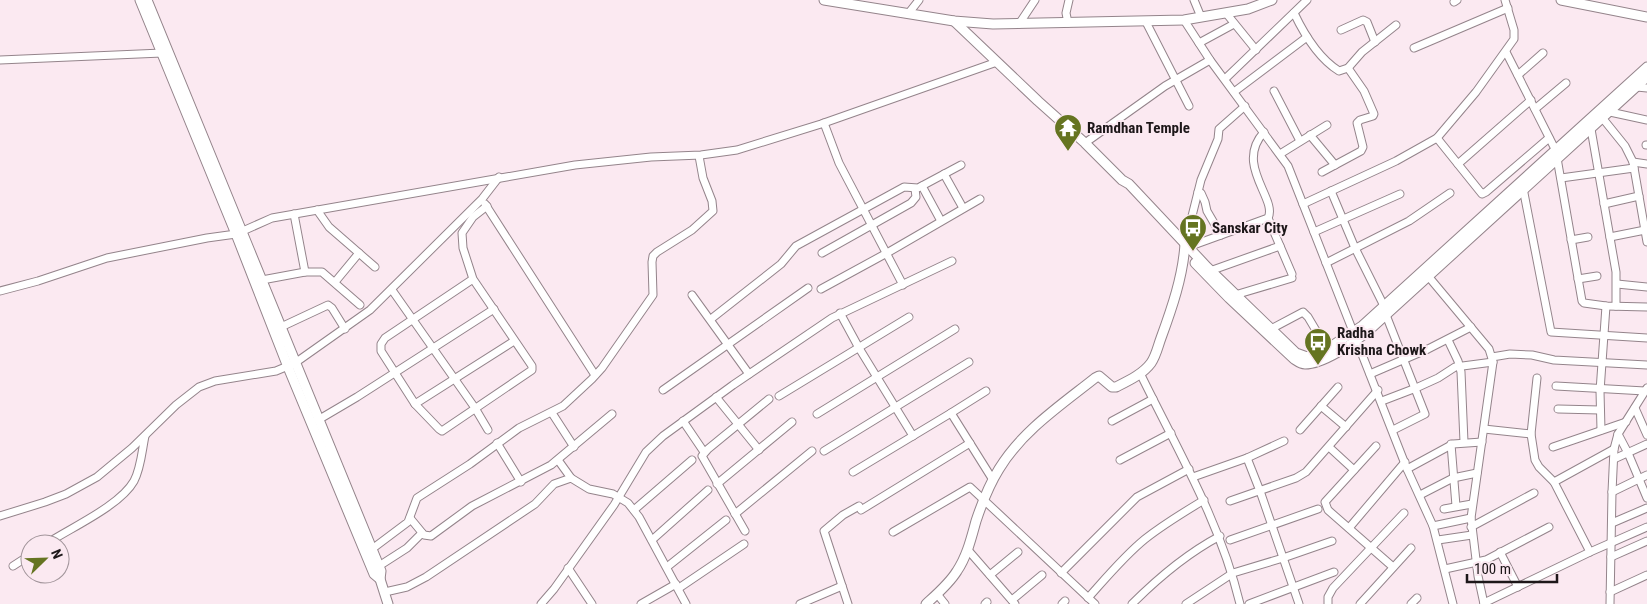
<svg xmlns="http://www.w3.org/2000/svg" width="1647" height="604" font-family="'Roboto Condensed',sans-serif">
<style>
.lines{fill:none;stroke-linecap:round;stroke-linejoin:round}
.minor-casing{stroke:#94848b;stroke-width:9}
.tertiary-casing{stroke:#94848b;stroke-width:11}
.minor{stroke:#fff;stroke-width:7}
.tertiary{stroke:#fff;stroke-width:9}
.labels{text-anchor:middle;dominant-baseline:central;stroke-width:4;stroke-linejoin:round;paint-order:stroke}
.poi-label{font-size:15px;font-weight:bold;fill:#1d1719;stroke:#fbe9f1;text-anchor:start}
</style>
<rect width="100%" height="100%" fill="#fbe9f1"/>
<g class="lines">
<defs>
<g id="minor">
<path d="M1194,0L1201,17"/>
<path d="M1454,2L1457,0"/>
<path d="M1226,13L1256,50"/>
<path d="M1294,13C1304,34 1318,58 1339,71L1348,68L1362,52L1396,25"/>
<path d="M908,14L919,0"/>
<path d="M1184,20L1210,60L1288,166L1407,469L1433,526L1453,604"/>
<path d="M1146,22L1189,106"/>
<path d="M1068,23L1066,13L1069,0"/>
<path d="M1019,24L1035,0"/>
<path d="M1341,30L1363,20L1367,22L1375,42"/>
<path d="M1199,43L1234,24"/>
<path d="M1414,48L1508,8"/>
<path d="M1506,52L1556,151"/>
<path d="M0,60L162,53"/>
<path d="M1518,75L1543,53"/>
<path d="M1225,79L1307,0"/>
<path d="M1637,87L1647,88"/>
<path d="M1274,91L1300,141"/>
<path d="M1234,92L1307,37"/>
<path d="M1535,109L1566,83"/>
<path d="M1610,112L1647,120"/>
<path d="M1600,115L1625,146L1633,162L1647,242"/>
<path d="M824,123L839,163L903,285"/>
<path d="M1591,129L1616,272V306"/>
<path d="M1310,135L1335,165"/>
<path d="M1437,138L1482,194L1486,192L1549,138"/>
<path d="M1085,143L1165,86L1210,60"/>
<path d="M1646,145H1647"/>
<path d="M1280,154L1327,125"/>
<path d="M1557,158L1582,301L1584,303L1606,306L1647,307"/>
<path d="M1633,162L1647,164"/>
<path d="M1458,164L1531,100"/>
<path d="M1322,172L1361,151L1363,147L1357,123L1360,120L1373,116L1374,114L1364,91L1348,68"/>
<path d="M944,174L963,208"/>
<path d="M1561,178L1634,168"/>
<path d="M922,186L941,221"/>
<path d="M1523,188L1551,332L1647,338"/>
<path d="M1331,191L1355,248L1384,306"/>
<path d="M1198,192L1201,193L1205,202L1207,211L1221,235"/>
<path d="M485,204L595,375"/>
<path d="M1303,204L1396,161L1437,138L1476,92L1514,39V30L1505,0"/>
<path d="M1604,204L1639,196"/>
<path d="M317,210L329,227L375,267"/>
<path d="M294,214L305,272"/>
<path d="M1268,218L1292,274"/>
<path d="M1314,232L1400,194"/>
<path d="M1610,237L1645,230"/>
<path d="M1571,240L1588,237"/>
<path d="M1185,244L1201,180L1218,139L1219,129L1245,106"/>
<path d="M1188,247L1268,218C1278,199 1234,165 1264,132"/>
<path d="M822,253L911,203L916,197L915,189"/>
<path d="M1326,263L1409,221L1450,193"/>
<path d="M1207,272L1280,246"/>
<path d="M1428,276L1489,349L1493,362L1471,518L1478,576L1484,604"/>
<path d="M473,279L385,338L381,344V351L415,404L439,429L442,431L532,370V366L473,279L463,248L462,233L473,217L487,206"/>
<path d="M1578,279L1597,276"/>
<path d="M262,280L305,272H322L360,305"/>
<path d="M335,282L359,253"/>
<path d="M1617,284L1647,287"/>
<path d="M821,289L887,253L980,199"/>
<path d="M392,290L475,408L488,430"/>
<path d="M0,291L38,281L107,258L207,238L236,234L272,218L575,165L651,157L701,155L737,150L821,124L997,62"/>
<path d="M692,295L749,374"/>
<path d="M1235,295L1292,278"/>
<path d="M840,313L859,348L913,436"/>
<path d="M1386,315L1425,414L1393,430"/>
<path d="M711,319L781,264L796,246L904,187L918,188L961,165"/>
<path d="M281,327L328,305L332,308L345,329"/>
<path d="M1271,329L1303,312L1308,317L1327,349"/>
<path d="M1448,340L1458,361L1461,372L1464,442"/>
<path d="M1492,357L1510,354L1532,355L1554,360L1647,365"/>
<path d="M1140,373C1177,449 1220,521 1240,604"/>
<path d="M1370,374L1428,349L1471,327"/>
<path d="M1537,378L1531,434L1535,460L1539,467L1554,482L1590,552"/>
<path d="M1556,386L1645,391"/>
<path d="M663,390L808,288"/>
<path d="M779,396L909,317"/>
<path d="M716,397L759,450"/>
<path d="M1382,401L1416,388L1438,378L1455,367L1493,362"/>
<path d="M415,404L514,341"/>
<path d="M1321,406L1346,427"/>
<path d="M1635,408L1647,435"/>
<path d="M1558,409L1600,410"/>
<path d="M552,413L574,447"/>
<path d="M951,413L986,391"/>
<path d="M817,414L955,329"/>
<path d="M318,420L357,397L494,309"/>
<path d="M683,421L704,452"/>
<path d="M1112,421L1153,399"/>
<path d="M1484,429L1531,434"/>
<path d="M1300,430L1338,387"/>
<path d="M1601,430L1600,391L1606,306"/>
<path d="M1618,434L1628,453L1647,498"/>
<path d="M497,443L521,482"/>
<path d="M1451,444L1456,506"/>
<path d="M1376,446L1325,502L1328,510L1393,567"/>
<path d="M1329,447L1354,470"/>
<path d="M1553,447L1626,422"/>
<path d="M824,451L969,362"/>
<path d="M1247,458L1260,491L1299,604"/>
<path d="M1614,459L1647,444"/>
<path d="M558,460L571,478"/>
<path d="M1120,460L1171,433"/>
<path d="M1407,469L1453,444L1482,442"/>
<path d="M853,472L951,413L993,480"/>
<path d="M1193,477L1247,458L1284,441"/>
<path d="M1554,482L1614,449"/>
<path d="M717,484L792,422"/>
<path d="M1612,492L1647,475"/>
<path d="M1420,495L1453,478L1477,473"/>
<path d="M1230,501L1296,478L1306,472L1378,390"/>
<path d="M1444,509L1472,504"/>
<path d="M634,510L692,460"/>
<path d="M861,510L970,443"/>
<path d="M735,514L812,451"/>
<path d="M0,516L45,502L66,494L97,477L132,448L176,405L199,387L215,381L276,371L295,363L370,310L482,199L499,177"/>
<path d="M410,518L424,535L431,536L472,506L551,465L612,414"/>
<path d="M1612,523L1647,508"/>
<path d="M1433,526L1471,518"/>
<path d="M1471,527L1534,493"/>
<path d="M1349,528L1405,462"/>
<path d="M745,531L702,456L708,449L769,399"/>
<path d="M893,532L970,487L1095,604"/>
<path d="M652,540L708,490"/>
<path d="M1230,540L1318,509"/>
<path d="M1438,540L1472,535"/>
<path d="M46,544C70,528 120,506 134,481C141,468 142,450 145,436"/>
<path d="M372,549L408,522L417,498L470,464L519,428L563,406L592,379L602,368L653,295L652,262L653,256L657,252L692,230L713,211L712,201L703,178L699,156"/>
<path d="M968,550L1015,604"/>
<path d="M1500,552L1518,587"/>
<path d="M1611,557L1647,541"/>
<path d="M13,566L30,555"/>
<path d="M379,566L407,548L422,533"/>
<path d="M667,567L726,520"/>
<path d="M568,568L592,604"/>
<path d="M1445,569L1486,560L1549,527"/>
<path d="M1061,573L1137,497L1189,469"/>
<path d="M990,575L1018,552"/>
<path d="M679,588L744,544"/>
<path d="M385,592L407,587L426,577L535,504L554,484L571,478L589,489L613,494L628,503L639,517L686,604"/>
<path d="M1610,592L1647,575"/>
<path d="M937,594L945,604"/>
<path d="M1088,598C1106,578 1124,556 1145,539C1164,524 1184,512 1204,500"/>
<path d="M1012,600L1042,575"/>
<path d="M1484,603L1590,552L1647,527"/>
<path d="M541,604L554,589L614,505L646,452L663,436L733,385L832,318L952,261"/>
<path d="M641,604L676,584"/>
<path d="M800,604L842,586"/>
<path d="M848,604L824,531L843,515L859,506"/>
<path d="M985,604L987,602"/>
<path d="M1062,604L1065,601"/>
<path d="M1132,604C1159,577 1186,554 1220,536"/>
<path d="M1186,604L1233,573L1283,558L1332,541"/>
<path d="M1249,604L1334,572"/>
<path d="M1328,604V597L1333,588L1404,513"/>
<path d="M1360,604L1411,548"/>
<path d="M1411,604L1417,598"/>
<path d="M1610,604L1612,492L1614,449L1618,434L1647,388"/>
</g>
<g id="tertiary">
<path d="M140,0L236,234L288,367L374,574L380,579L388,604"/>
<path d="M147,0L381,571L380,579"/>
<path d="M824,0L954,21L993,24L1184,20L1248,9L1272,0"/>
<path d="M1561,0L1647,17"/>
<path d="M954,21L1038,101L1085,143L1122,180L1129,184L1207,267L1296,353L1307,357L1327,349L1362,326L1647,67"/>
<path d="M1195,263L1229,298L1294,359C1297,361 1301,364 1305,364C1323,364 1352,344 1366,333L1647,77"/>
<path d="M926,604C937,594 949,584 957,571C967,556 971,539 976,521C982,503 989,485 999,469C1022,431 1061,405 1095,378L1099,376L1112,387H1116C1128,381 1143,374 1151,363C1156,356 1158,346 1161,338C1172,308 1183,276 1185,244"/>
</g>
</defs>
<!-- minor casing -->
<use href="#minor" class="minor-casing"/>
<!-- tertiary casing -->
<use href="#tertiary" class="tertiary-casing"/>
<!-- minor -->
<use href="#minor" class="minor"/>
<!-- tertiary -->
<use href="#tertiary" class="tertiary"/>
</g>
<!-- icons -->
<defs>
<symbol id="temple-pin" viewBox="-11 -11 22 30"><path d="M0 17L-7.5 6A9.5 9.5 0 1 1 7.5 6Z" fill="#657421" stroke="#fbe9f1"/><path d="M0-6L5-2H3V0L6.5 2.5H4V6H1.5V3h-3V6H-4V2.5H-6.5L-3 0V-2H-5Z" fill="#fff"/></symbol>
<symbol id="bus-pin" viewBox="-11 -11 22 30"><path d="M0 17L-7.5 6A9.5 9.5 0 1 1 7.5 6Z" fill="#657421" stroke="#fbe9f1"/><path d="M-5-6H5V4H4V6H2V4H-2V6H-4V4H-5ZM-3.5-4V0h7V-4ZM-3.5 1.2v1.5H-2V1.2ZM2 1.2v1.5H3.5V1.2Z" fill="#fff"/></symbol>
</defs>
<g fill-rule="evenodd">
<use href="#temple-pin" x="1052" y="112" width="32" height="43"/>
<use href="#bus-pin" x="1177" y="212" width="32" height="43"/>
<use href="#bus-pin" x="1302" y="326" width="32" height="43"/>
</g>
<g class="labels">
<!-- poi labels -->
<g class="poi-label">
<text x="1087" y="128">Ramdhan Temple</text>
<text x="1212" y="228">Sanskar City</text>
<text x="1337" y="333">Radha<tspan x="1337" dy="17">Krishna Chowk</tspan></text>
</g>
</g>
<!-- north arrow -->
<g transform="translate(45 559) rotate(67)"><circle r="24" fill="#fbe9f1" stroke="#a2959b"/>
<path d="M0-4L9 19L0 12L-9 19Z" fill="#657421"/>
<text y="-8" font-size="14" font-weight="bold" text-anchor="middle" fill="#1d1719">N</text>
</g>
<!-- scale -->
<path d="M1467 574v8h90v-8" fill="none" stroke="#1d1719" stroke-width="2.5"/>
<text x="1474" y="574" font-size="15" fill="#1d1719" stroke="#fbe9f1" stroke-width="4" paint-order="stroke">100 m</text>
</svg>
